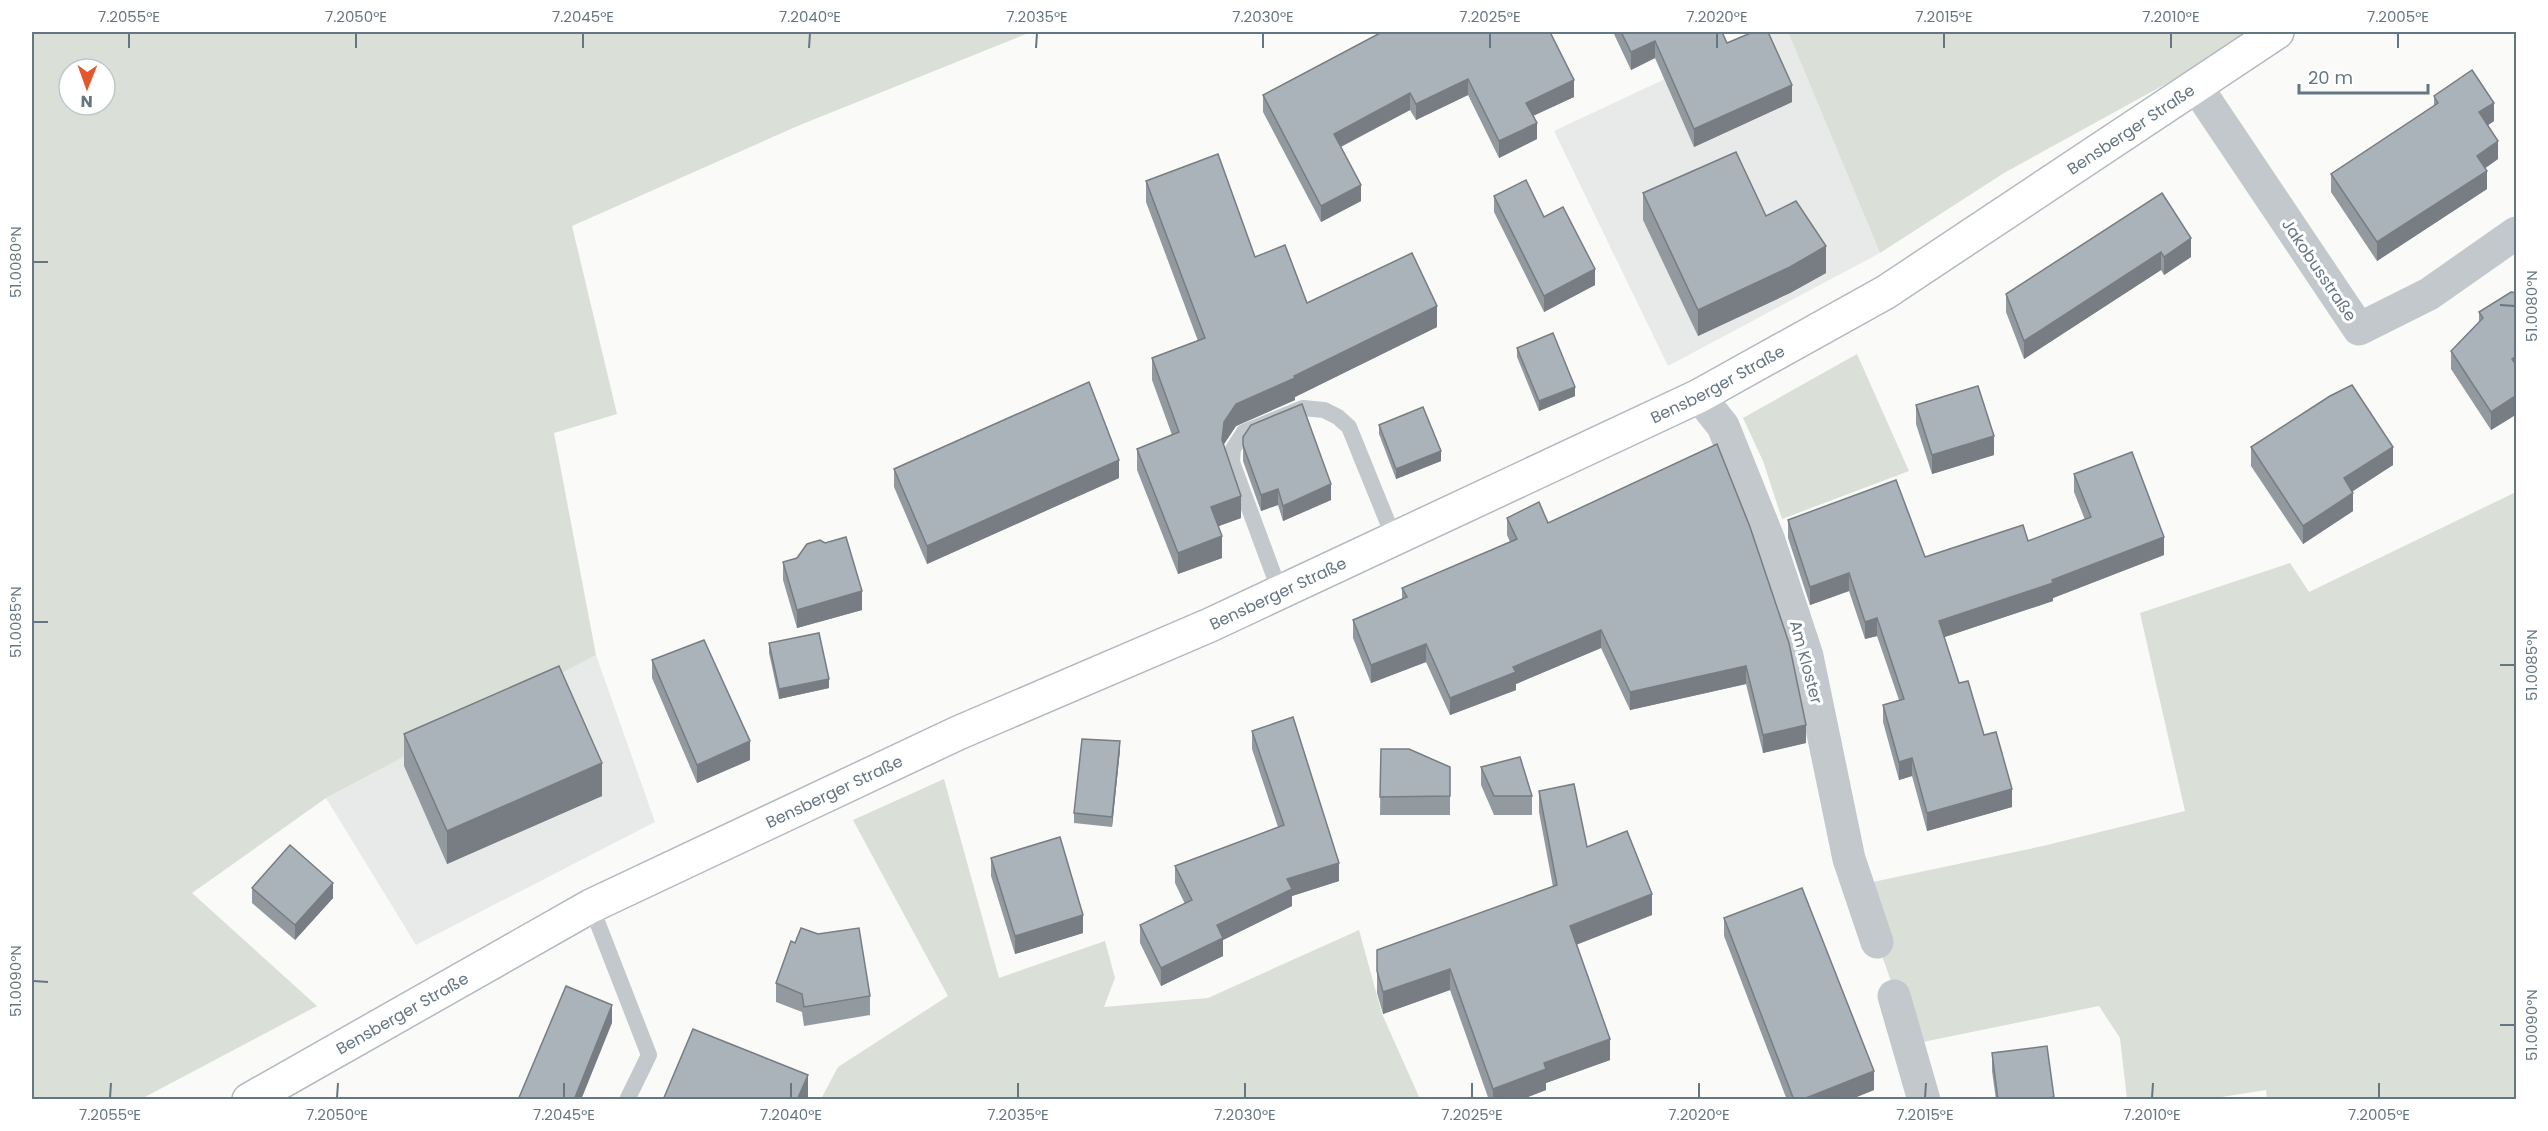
<svg xmlns="http://www.w3.org/2000/svg" width="2548" height="1131" font-family="Poppins,sans-serif">
<style>
.built{fill:#e8e9e9}
.green{fill:#dadfd7;fill-rule:evenodd}
.lines{fill:none;stroke-linecap:round;stroke-linejoin:round}
.secondary-casing{stroke:#b3babf;stroke-width:36}
.lane{stroke:#c3c8cc;stroke-width:16}
.street{stroke:#c3c8cc;stroke-width:33}
.secondary{stroke:#fff;stroke-width:33}
.wall{fill:#929a9f}
.shaded-wall{fill:#777d82}
.building{fill:#aab3b9;stroke:#777d82;stroke-width:1.5}
.ticks{fill:none;stroke:#657683;stroke-width:2}
.labels{text-anchor:middle;dominant-baseline:central;stroke-width:6;stroke-linejoin:round;paint-order:stroke}
.street-label{font-size:16px;fill:#657683;stroke:#fff}
.neatline{fill:none;stroke:#657683;stroke-width:2}
.ticks-label{font-size:15px;text-anchor:middle;fill:#657683}
</style>
<rect width="100%" height="100%" fill="#fafaf8"/>
<!-- built -->
<g class="built">
<path d="M1765,32H1788L1880,253L1668,366L1554,131Z"/>
<path d="M596,655L655,822L416,945L326,798Z"/>
</g>
<!-- green -->
<g class="green">
<path d="M32,32H1031L800,125L572,226L617,414L554,433L596,655L326,798L192,893L317,1006L141,1099H32ZM69,69H105V105H69Z"/>
<path d="M1788,32H2247L2182,75L2004,173L1880,253Z"/>
<path d="M1857,354L1909,471L1782,519L1763,461L1743,418Z"/>
<path d="M2516,492V1099L2267,1100L2266,1090L2209,1099H2127L2120,1038L2099,1006L1913,1044L1880,950L1868,883L2043,846L2185,811L2140,613L2290,563L2309,592Z"/>
<path d="M944,779L999,978L1105,941L1115,978L1104,1007L1208,998L1359,930L1382,1014L1420,1099H821L838,1067L948,996L853,820Z"/>
</g>
<g class="lines">
<defs>
<g id="secondary">
<path id="s1" d="M249,1100L591,906L958,733L1210,625L1699,396L1886,292L2277,32"/>
</g>
</defs>
<!-- secondary casing -->
<use href="#secondary" class="secondary-casing"/>
<!-- lane -->
<g class="lane">
<path d="M1280,592L1232,462L1233,449L1244,432L1303,408L1324,410L1338,417L1349,427L1394,538"/>
<path d="M591,906L649,1055L627,1100"/>
</g>
<!-- street -->
<g class="street">
<path d="M2196,86L2359,329L2429,294L2516,233"/>
<path d="M1699,396L1723,426L1768,538L1807,656L1849,859L1877,942"/>
<path d="M1894,996L1924,1100"/>
</g>
<!-- secondary -->
<use href="#secondary" class="secondary"/>
</g>
<!-- wall -->
<g class="wall">
<path d="M1382,32L1574,97L1533,116L1537,139L1499,158L1468,95L1416,120L1410,110L1341,147L1361,201L1321,222L1263,112V95Z"/>
<path d="M1613,32H1722L1727,43L1792,102L1694,147L1655,58L1631,70Z"/>
<path d="M2434,96L2494,121L2488,125L2498,159L2485,168L2487,189L2377,261L2331,192V174L2434,106Z"/>
<path d="M1146,181L1255,257L1307,303L1437,327L1295,397V400L1236,426L1224,444V446L1241,518L1218,526L1222,558L1178,574L1137,470V449L1172,435L1152,380V358L1198,341L1146,202Z"/>
<path d="M1643,193L1826,273L1790,293L1698,336L1643,220Z"/>
<path d="M2162,193L2191,257L2164,275L2161,270L2024,359L2006,312V294Z"/>
<path d="M1494,196L1544,217L1595,285L1544,312L1494,212Z"/>
<path d="M2517,293V414L2491,430L2451,369V351L2479,322V312Z"/>
<path d="M1517,348L1575,396L1539,411L1517,357Z"/>
<path d="M1916,405L1994,455L1932,474L1916,424Z"/>
<path d="M1379,425L1441,461L1396,479L1379,434Z"/>
<path d="M1717,444L1806,743L1763,753L1746,684L1630,710L1601,648L1516,684V690L1450,715L1426,662L1371,683L1353,638V620L1402,599V588L1510,542L1507,535V518L1548,523Z"/>
<path d="M1243,445L1331,500L1283,521L1278,505L1261,511L1243,461Z"/>
<path d="M2251,447L2393,465L2352,491L2353,511L2303,544L2251,466Z"/>
<path d="M894,469L1119,478L927,564L894,487Z"/>
<path d="M2074,474L2164,555L2053,598V601L1944,637L1959,683L1984,735L2012,807L1927,831L1912,776L1899,780L1883,722V705L1899,700L1877,636L1865,639L1849,591L1810,605L1788,538V520L1925,557L2028,541L2085,520L2074,492Z"/>
<path d="M797,558L862,610L797,628L783,580V562Z"/>
<path d="M769,643L829,688L779,699L769,653Z"/>
<path d="M652,660L750,760L697,783L652,678Z"/>
<path d="M1252,731L1339,881L1292,896V906L1223,940V956L1161,986L1140,943V925L1185,904L1175,883V866L1278,827L1252,749Z"/>
<path d="M404,734L602,796L447,864L404,766Z"/>
<path d="M1381,749L1450,796V815H1380Z"/>
<path d="M1120,750L1112,827L1074,823V813Z"/>
<path d="M1481,767L1532,796V815H1494L1481,785Z"/>
<path d="M1539,791L1587,847L1652,915L1576,945L1610,1060L1546,1083V1090L1520,1100H1489L1450,990L1383,1014L1377,993V950L1553,887L1539,812Z"/>
<path d="M991,858L1083,933L1015,954L991,876Z"/>
<path d="M252,888L333,898L295,940L252,903Z"/>
<path d="M1724,918L1874,1090L1849,1100H1787L1724,936Z"/>
<path d="M776,983L870,996V1015L804,1026L802,1012L776,1002Z"/>
<path d="M1992,1053L2054,1097V1100H1996L1992,1071Z"/>
</g>
<!-- shaded-wall -->
<g class="shaded-wall">
<path d="M1655,41V58L1631,70V52Z"/>
<path d="M1468,79V95L1416,120V104Z"/>
<path d="M1574,80V97L1526,119V103Z"/>
<path d="M1792,85V102L1694,147V129Z"/>
<path d="M1410,93V110L1334,150V134Z"/>
<path d="M2494,103V121L2479,131V112Z"/>
<path d="M1537,123V139L1499,158V141Z"/>
<path d="M2498,141V159L2477,174V156Z"/>
<path d="M2487,171V189L2377,261V242Z"/>
<path d="M1361,185V201L1321,222V206Z"/>
<path d="M2191,238V257L2164,275V257Z"/>
<path d="M1826,246V273L1790,293L1698,336V310Z"/>
<path d="M2161,252V270L2024,359V341Z"/>
<path d="M1595,269V285L1544,312V296Z"/>
<path d="M1437,306V327L1295,397V400L1236,426L1224,444L1222,462V440L1224,422L1236,404Z"/>
<path d="M2517,356V375L2512,359Z"/>
<path d="M1575,387V396L1539,411V401Z"/>
<path d="M2517,395V414L2491,430V412Z"/>
<path d="M1994,436V455L1932,474V455Z"/>
<path d="M2393,447V465L2344,497V478Z"/>
<path d="M1441,451V461L1396,479V469Z"/>
<path d="M1119,460V478L927,564V546Z"/>
<path d="M1331,484V500L1283,521V506Z"/>
<path d="M1278,489V505L1261,511V495Z"/>
<path d="M2353,493V511L2303,544V526Z"/>
<path d="M1241,496V518L1211,529V507Z"/>
<path d="M1222,536V558L1178,574V553Z"/>
<path d="M2164,537V555L2053,598V601L1939,639V621L2052,580Z"/>
<path d="M1849,573V591L1810,605V587Z"/>
<path d="M862,591V610L797,628V610Z"/>
<path d="M1877,618V636L1865,639V622Z"/>
<path d="M1601,630V648L1516,684V690L1450,715V698L1513,667Z"/>
<path d="M1426,644V662L1371,683V665Z"/>
<path d="M1746,666V684L1630,710V692Z"/>
<path d="M829,679V688L779,699V689Z"/>
<path d="M1806,725V743L1763,753V735Z"/>
<path d="M750,741V760L697,783V765Z"/>
<path d="M1120,741V750L1112,827V817Z"/>
<path d="M1912,758V776L1899,780V762Z"/>
<path d="M602,763V796L447,864V831Z"/>
<path d="M2012,789V807L1927,831V813Z"/>
<path d="M1339,863V881L1292,896V906L1223,940V956L1161,986V968L1217,925L1287,879Z"/>
<path d="M333,883V898L295,940V925Z"/>
<path d="M1652,894V915L1570,947V926Z"/>
<path d="M1083,915V933L1015,954V936Z"/>
<path d="M1450,969V990L1383,1014V992Z"/>
<path d="M612,1005V1023L581,1100H574Z"/>
<path d="M1610,1039V1060L1546,1083V1090L1520,1100H1493V1089L1544,1063Z"/>
<path d="M1874,1071V1090L1849,1100H1801Z"/>
<path d="M808,1075V1100H797Z"/>
</g>
<!-- building -->
<g class="building">
<path d="M1382,32H1550L1574,80L1526,103L1537,123L1499,141L1468,79L1416,104L1410,93L1334,134L1361,185L1321,206L1263,95Z"/>
<path d="M1621,32H1722L1727,43L1753,32H1768L1792,85L1694,129L1655,41L1631,52Z"/>
<path d="M2472,70L2494,103L2479,112L2498,141L2477,156L2487,171L2377,242L2331,174L2438,103L2434,96Z"/>
<path d="M1736,152L1766,216L1796,201L1826,246L1790,267L1698,310L1643,193Z"/>
<path d="M1218,154L1255,257L1285,245L1307,303L1412,253L1437,306L1294,376L1295,378L1236,404L1224,422L1222,440L1241,496L1211,507L1222,536L1178,553L1137,449L1179,432L1152,358L1205,338L1146,181Z"/>
<path d="M1526,180L1544,217L1563,207L1595,269L1544,296L1494,196Z"/>
<path d="M2162,193L2191,238L2164,257L2161,252L2024,341L2006,294Z"/>
<path d="M2511,292L2517,293V356L2512,359L2517,366V395L2491,412L2451,351L2483,318L2479,312Z"/>
<path d="M1553,333L1575,387L1539,401L1517,348Z"/>
<path d="M1089,382L1119,460L927,546L894,469Z"/>
<path d="M2352,385L2393,447L2344,478L2353,493L2303,526L2251,447L2330,396Z"/>
<path d="M1978,386L1994,436L1932,455L1916,405Z"/>
<path d="M1302,404L1331,484L1283,506L1278,489L1261,495L1243,445V437L1251,425Z"/>
<path d="M1423,407L1441,451L1396,469L1379,425Z"/>
<path d="M1717,444L1750,527L1789,643L1806,725L1763,735L1746,666L1630,692L1601,630L1513,667L1516,672L1450,698L1426,644L1371,665L1353,620L1407,597L1402,588L1517,539L1507,518L1539,502L1548,523Z"/>
<path d="M2132,452L2164,537L2052,580L2053,583L1939,621L1959,683L1968,681L1984,735L1996,732L2012,789L1927,813L1912,758L1899,762L1883,705L1904,699L1877,618L1865,622L1849,573L1810,587L1788,520L1896,480L1925,557L2023,525L2028,541L2091,517L2074,474Z"/>
<path d="M846,537L862,591L797,610L783,562L797,558L807,544L820,540L825,543Z"/>
<path d="M819,633L829,679L779,689L769,643Z"/>
<path d="M704,640L750,741L697,765L652,660Z"/>
<path d="M559,666L602,763L447,831L404,734Z"/>
<path d="M1293,717L1339,863L1287,879L1292,889L1217,925L1223,938L1161,968L1140,925L1192,900L1175,866L1284,825L1252,731Z"/>
<path d="M1082,739L1120,741L1112,817L1074,813Z"/>
<path d="M1381,749H1409L1450,767V796L1380,797Z"/>
<path d="M1520,757L1532,796H1494L1481,767Z"/>
<path d="M1574,784L1587,847L1627,831L1652,894L1570,926L1610,1039L1544,1063L1546,1069L1493,1089L1450,969L1383,992L1377,971V950L1557,885L1539,791Z"/>
<path d="M1060,837L1083,915L1015,936L991,858Z"/>
<path d="M290,845L333,883L295,925L252,888Z"/>
<path d="M1802,888L1874,1071L1801,1100H1794L1724,918Z"/>
<path d="M801,928L818,934L859,928L870,996L804,1007L802,994L776,983L791,941L795,943Z"/>
<path d="M566,986L612,1005L574,1100H518Z"/>
<path d="M693,1029L808,1075L797,1100H663Z"/>
<path d="M2047,1046L2054,1097L2035,1100H1998L1992,1053Z"/>
</g>
<!-- ticks -->
<path class="ticks" d="M129,48V33M356,48V33M583,48V33M809,48L810,33M1036,48L1037,33M1263,48V33M1490,48V33M1717,48V33M1944,48V33M2171,48V33M2398,48V33M33,262H48M2500,305L2515,306M33,622H48M2500,665H2515M33,981L48,982M2500,1025H2515M110,1098L111,1083M337,1098L338,1083M564,1098V1083M791,1098V1083M1018,1098V1083M1245,1098V1083M1472,1098V1083M1699,1098V1083M1925,1098L1926,1083M2152,1098L2153,1083M2379,1098V1083"/>
<g class="labels">
<!-- street labels -->
<g class="street-label">
<text stroke="none"><textPath href="#s1" startOffset="2121">Bensberger Straße</textPath></text>
<text transform="translate(2319 270) rotate(56)">Jakobusstraße</text>
<text stroke="none"><textPath href="#s1" startOffset="1635">Bensberger Straße</textPath></text>
<text stroke="none"><textPath href="#s1" startOffset="1148">Bensberger Straße</textPath></text>
<text transform="translate(1806 662) rotate(75)">Am Kloster</text>
<text stroke="none"><textPath href="#s1" startOffset="662">Bensberger Straße</textPath></text>
<text stroke="none"><textPath href="#s1" startOffset="176">Bensberger Straße</textPath></text>
</g>
</g>
<!-- border -->
<rect width="2548" height="1131" fill="none" stroke="#ffffff" stroke-width="66"/>
<!-- north arrow -->
<g transform="translate(87 87) rotate(181)"><circle r="28" fill="#ffffff" stroke="#c1c8cd" stroke-width="1.5"/>
<path d="M0-4.5L10 22L0 15L-10 22Z" fill="#e4572e"/>
<text y="-9" font-size="16" font-weight="bold" text-anchor="middle" fill="#657683">N</text>
</g>
<!-- scale -->
<path d="M2299 84v9h129v-9" fill="none" stroke="#657683" stroke-width="3"/>
<text x="2308" y="84" font-size="18" fill="#657683" stroke="#ffffff" stroke-width="4.5" paint-order="stroke">20 m</text>
<rect x="33" y="33" width="2482" height="1065" class="neatline"/>
<g class="ticks-label">
<text x="129" y="22">7.2055°E</text>
<text x="356" y="22">7.2050°E</text>
<text x="583" y="22">7.2045°E</text>
<text x="810" y="22">7.2040°E</text>
<text x="1037" y="22">7.2035°E</text>
<text x="1263" y="22">7.2030°E</text>
<text x="1490" y="22">7.2025°E</text>
<text x="1717" y="22">7.2020°E</text>
<text x="1944" y="22">7.2015°E</text>
<text x="2171" y="22">7.2010°E</text>
<text x="2398" y="22">7.2005°E</text>
<text transform="translate(16 262) rotate(-90)" y="5">51.0080°N</text>
<text transform="translate(2532 306) rotate(-90)" y="5">51.0080°N</text>
<text transform="translate(16 622) rotate(-90)" y="5">51.0085°N</text>
<text transform="translate(2532 665) rotate(-90)" y="5">51.0085°N</text>
<text transform="translate(16 981) rotate(-90)" y="5">51.0090°N</text>
<text transform="translate(2532 1025) rotate(-90)" y="5">51.0090°N</text>
<text x="110" y="1120">7.2055°E</text>
<text x="337" y="1120">7.2050°E</text>
<text x="564" y="1120">7.2045°E</text>
<text x="791" y="1120">7.2040°E</text>
<text x="1018" y="1120">7.2035°E</text>
<text x="1245" y="1120">7.2030°E</text>
<text x="1472" y="1120">7.2025°E</text>
<text x="1699" y="1120">7.2020°E</text>
<text x="1925" y="1120">7.2015°E</text>
<text x="2152" y="1120">7.2010°E</text>
<text x="2379" y="1120">7.2005°E</text>
</g>
</svg>
